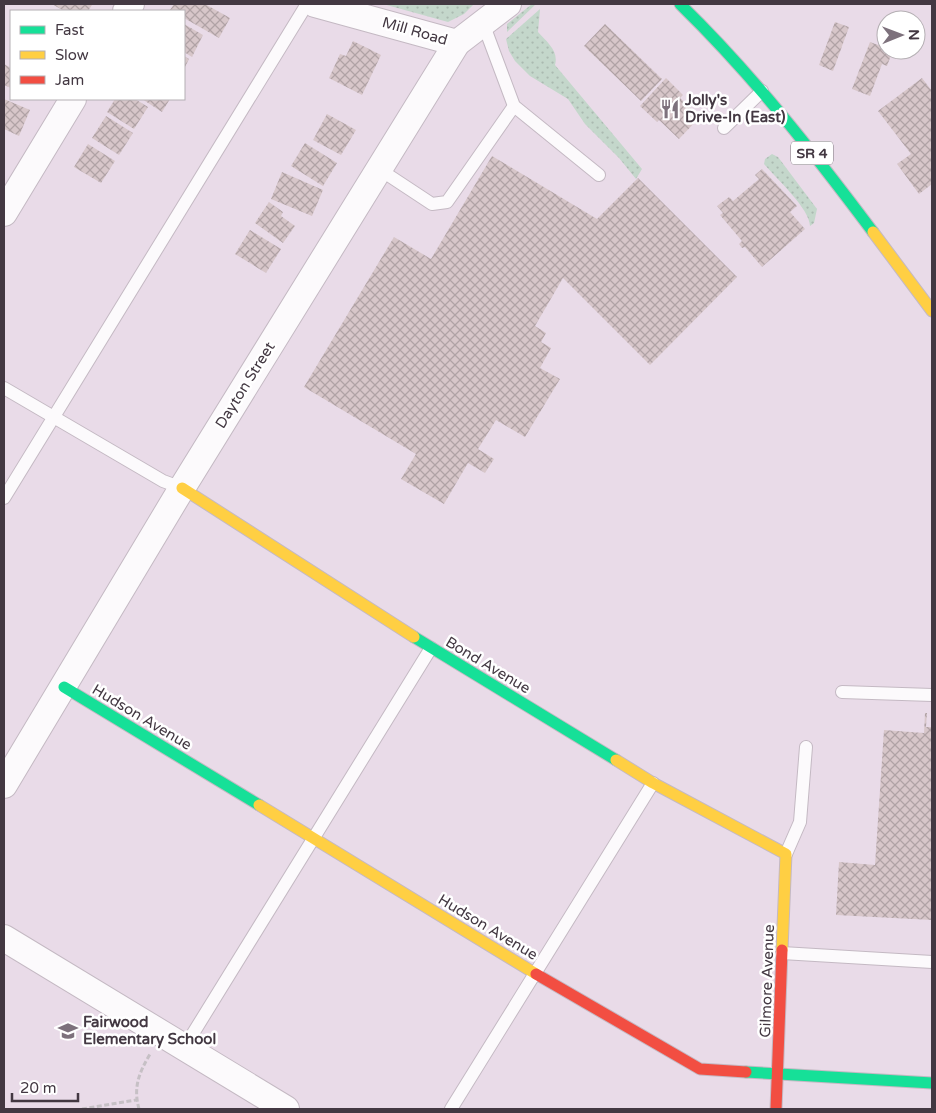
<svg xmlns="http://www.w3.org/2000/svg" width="936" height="1113" font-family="'Varela Round',sans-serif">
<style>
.grass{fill:url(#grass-dots)}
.building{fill:url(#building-cross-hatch)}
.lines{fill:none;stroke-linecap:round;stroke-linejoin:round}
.lane-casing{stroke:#c4b9c3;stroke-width:14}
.street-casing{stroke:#c4b9c3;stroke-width:28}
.fast-casing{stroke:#c4b9c3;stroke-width:13}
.slow-casing{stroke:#c4b9c3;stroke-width:13}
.jam-casing{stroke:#c4b9c3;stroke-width:13}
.path{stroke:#c6c0c5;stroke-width:3;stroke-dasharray:5 2.5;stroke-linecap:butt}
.lane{stroke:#fcfafc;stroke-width:12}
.street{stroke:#fcfafc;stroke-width:26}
.fast{stroke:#16e098;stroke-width:11}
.slow{stroke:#ffcf43;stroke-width:11}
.jam{stroke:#f24e42;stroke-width:11}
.labels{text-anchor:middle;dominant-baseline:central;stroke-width:5;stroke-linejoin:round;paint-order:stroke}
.shield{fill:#fff;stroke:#7b747b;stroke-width:1}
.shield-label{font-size:14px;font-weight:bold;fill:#433842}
.street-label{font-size:15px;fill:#433842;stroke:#fff}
.poi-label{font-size:15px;font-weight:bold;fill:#433842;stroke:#fff;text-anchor:start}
</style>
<defs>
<pattern id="grass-dots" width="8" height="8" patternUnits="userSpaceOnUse" patternTransform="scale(1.25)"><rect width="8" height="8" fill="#c4d7cb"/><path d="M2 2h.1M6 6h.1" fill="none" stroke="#aab9b0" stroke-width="1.8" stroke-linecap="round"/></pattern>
<pattern id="building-cross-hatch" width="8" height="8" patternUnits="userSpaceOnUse" patternTransform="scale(1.25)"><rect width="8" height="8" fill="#d7c6c9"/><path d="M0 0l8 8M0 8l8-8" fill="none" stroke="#b0a2a5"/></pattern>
</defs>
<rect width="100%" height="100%" fill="#e9dbe8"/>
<!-- grass -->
<g class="grass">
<path d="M383,4H474L464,14L448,22Z"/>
<path d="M532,4H536L507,32V24Z"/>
<path d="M540,9L538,32C547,42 559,51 555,65L642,169L636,179L619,158L585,124L568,99L530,76L515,61L509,51L506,39Z"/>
<path d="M772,154L778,157L817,209L814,223L810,226C810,209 776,178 764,164L765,159Z"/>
</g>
<!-- building -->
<g class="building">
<path d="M52,4H91L92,5L88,11H64Z"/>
<path d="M174,4H205L230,18L219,38L184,18V11L170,10Z"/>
<path d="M835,22L849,27L833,71L819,65Z"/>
<path d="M184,24L203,35L192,57L184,52Z"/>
<path d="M605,24L662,79L641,101L584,46Z"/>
<path d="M353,41L381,55L362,95L329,78L340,54L346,56Z"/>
<path d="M870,42L886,48V50H893L887,66L882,64L870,96L852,89Z"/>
<path d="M184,56L189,59L184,69Z"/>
<path d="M4,64L11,68V88L4,85Z"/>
<path d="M666,78L683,95L680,98L700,117L679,139L659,120L657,122L640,106Z"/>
<path d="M922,78L932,91V184L919,194L897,164L911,154L878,111Z"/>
<path d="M4,99L30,110L19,136L4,129Z"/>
<path d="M115,99H135L148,107L134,129L107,112Z"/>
<path d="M142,99H170L162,112Z"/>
<path d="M327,114L356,130L341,155L313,140Z"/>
<path d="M106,116L133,133L119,155L92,138Z"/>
<path d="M305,143L337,163L323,186L291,166Z"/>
<path d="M88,144L115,161L101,183L74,167Z"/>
<path d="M492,156L597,219L638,178L737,277L650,365L563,278L535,326L546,333L541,342L551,348L540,368L560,379L525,437L496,420L478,449L494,459L485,473L468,463L444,504L401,479L416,454L304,387L394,237L431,259Z"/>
<path d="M762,169L797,206L790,212L805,229L762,267L745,247L742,248L739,244L742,241L720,215L723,213L717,206L729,197L733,201L759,179L755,175Z"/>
<path d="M282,172L323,190L312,216L271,199Z"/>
<path d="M269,202L283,212L281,216L295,226L283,243L255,223Z"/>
<path d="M250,230L281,249L266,273L235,254Z"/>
<path d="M925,713H927L926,727H932V920L836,915L839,862L875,865L884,730L924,733Z"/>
</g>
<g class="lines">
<defs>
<g id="lane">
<path d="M483,23L514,106L599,175"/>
<path d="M724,128L762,91"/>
<path d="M379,169L432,204L447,202L514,106"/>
<path d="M4,388L163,481L182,488"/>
<path d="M4,498L307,4"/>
<path d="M842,692L932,695"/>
<path d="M786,854L800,822L806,747"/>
<path d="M782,953L932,962"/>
<path d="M184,1048L431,648"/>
<path d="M451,1109L653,783"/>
</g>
<g id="street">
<path d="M315,4L457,43"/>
<path d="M126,11L131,4"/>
<path d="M4,213L73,99"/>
<path d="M4,785L182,488L457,43L508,4"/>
<path d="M4,938L286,1109"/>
</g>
<g id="fast">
<path d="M680,4C752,74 813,152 873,232"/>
<path d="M414,637L616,760"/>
<path d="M64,687L259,805"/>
<path d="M746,1072L932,1083"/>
</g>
<g id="slow">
<path d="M873,232L932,311"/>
<path d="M182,488L414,637"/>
<path d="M616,760L653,783L786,854L782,950"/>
<path d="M259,805L536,974"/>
</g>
<g id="jam">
<path d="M536,974L700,1069L746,1072"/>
<path d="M776,1109L782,950"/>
</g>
</defs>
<!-- lane casing -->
<use href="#lane" class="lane-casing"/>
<!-- street casing -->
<use href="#street" class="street-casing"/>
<!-- fast casing -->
<use href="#fast" class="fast-casing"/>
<!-- slow casing -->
<use href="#slow" class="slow-casing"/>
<!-- jam casing -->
<use href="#jam" class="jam-casing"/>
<!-- path -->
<g class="path">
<path d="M82,1109L136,1100"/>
<path d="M139,1109C133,1087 139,1073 150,1054"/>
</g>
<!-- lane -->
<use href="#lane" class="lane"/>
<!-- street -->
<use href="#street" class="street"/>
<!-- fast -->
<use href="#fast" class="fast"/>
<!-- slow -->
<use href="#slow" class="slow"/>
<!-- jam -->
<use href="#jam" class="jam"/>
</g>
<!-- icons -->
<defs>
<symbol id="restaurant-bare" viewBox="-9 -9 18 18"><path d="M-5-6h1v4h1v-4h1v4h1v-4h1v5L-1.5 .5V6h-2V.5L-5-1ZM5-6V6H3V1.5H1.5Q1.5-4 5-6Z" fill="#7d717c" stroke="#fff" stroke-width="2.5" paint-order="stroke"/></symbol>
<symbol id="school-bare" viewBox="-9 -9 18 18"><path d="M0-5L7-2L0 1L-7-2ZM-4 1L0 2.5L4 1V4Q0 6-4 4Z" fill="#7d717c" stroke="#fff" stroke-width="2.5" paint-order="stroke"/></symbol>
</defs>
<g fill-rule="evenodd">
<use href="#restaurant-bare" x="656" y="95" width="28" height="28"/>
<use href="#school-bare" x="54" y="1017" width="28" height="28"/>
</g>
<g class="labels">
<!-- shield labels -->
<rect class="shield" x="791" y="141.5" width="42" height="23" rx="4"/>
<g class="shield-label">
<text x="812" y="153">SR 4</text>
</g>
<!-- street labels -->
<g class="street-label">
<text transform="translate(415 31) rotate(16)">Mill Road</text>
<text transform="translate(245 385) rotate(-58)">Dayton Street</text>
<text transform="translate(488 665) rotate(31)">Bond Avenue</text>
<text transform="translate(142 717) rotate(31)">Hudson Avenue</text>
<text transform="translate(488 927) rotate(31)">Hudson Avenue</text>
<text transform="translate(767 981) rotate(-88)">Gilmore Avenue</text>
</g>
<!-- poi labels -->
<g class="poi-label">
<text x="685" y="100">Jolly's<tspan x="685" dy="17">Drive-In (East)</tspan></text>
<text x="83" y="1022">Fairwood<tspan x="83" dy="17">Elementary School</tspan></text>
</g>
</g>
<!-- border -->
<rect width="936" height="1113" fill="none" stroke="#433842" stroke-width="10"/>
<!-- legend -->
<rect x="10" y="10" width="175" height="90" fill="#ffffff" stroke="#b4afb3"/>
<rect x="20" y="26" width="25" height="8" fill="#16e098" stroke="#b4afb3"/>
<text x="55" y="35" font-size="15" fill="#433842">Fast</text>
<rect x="20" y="51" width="25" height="8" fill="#ffcf43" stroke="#b4afb3"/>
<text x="55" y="60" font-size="15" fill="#433842">Slow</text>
<rect x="20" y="76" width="25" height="8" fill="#f24e42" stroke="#b4afb3"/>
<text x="55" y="85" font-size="15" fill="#433842">Jam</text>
<!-- north arrow -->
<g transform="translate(901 35) rotate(89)"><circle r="24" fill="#ffffff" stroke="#b4afb3"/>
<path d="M0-4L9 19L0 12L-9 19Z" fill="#7d717c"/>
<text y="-8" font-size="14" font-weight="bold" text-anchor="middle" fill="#433842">N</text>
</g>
<!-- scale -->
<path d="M12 1093v8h66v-8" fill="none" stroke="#433842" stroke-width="2.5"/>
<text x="20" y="1093" font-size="15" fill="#433842" stroke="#ffffff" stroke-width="4" paint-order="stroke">20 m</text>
</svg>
